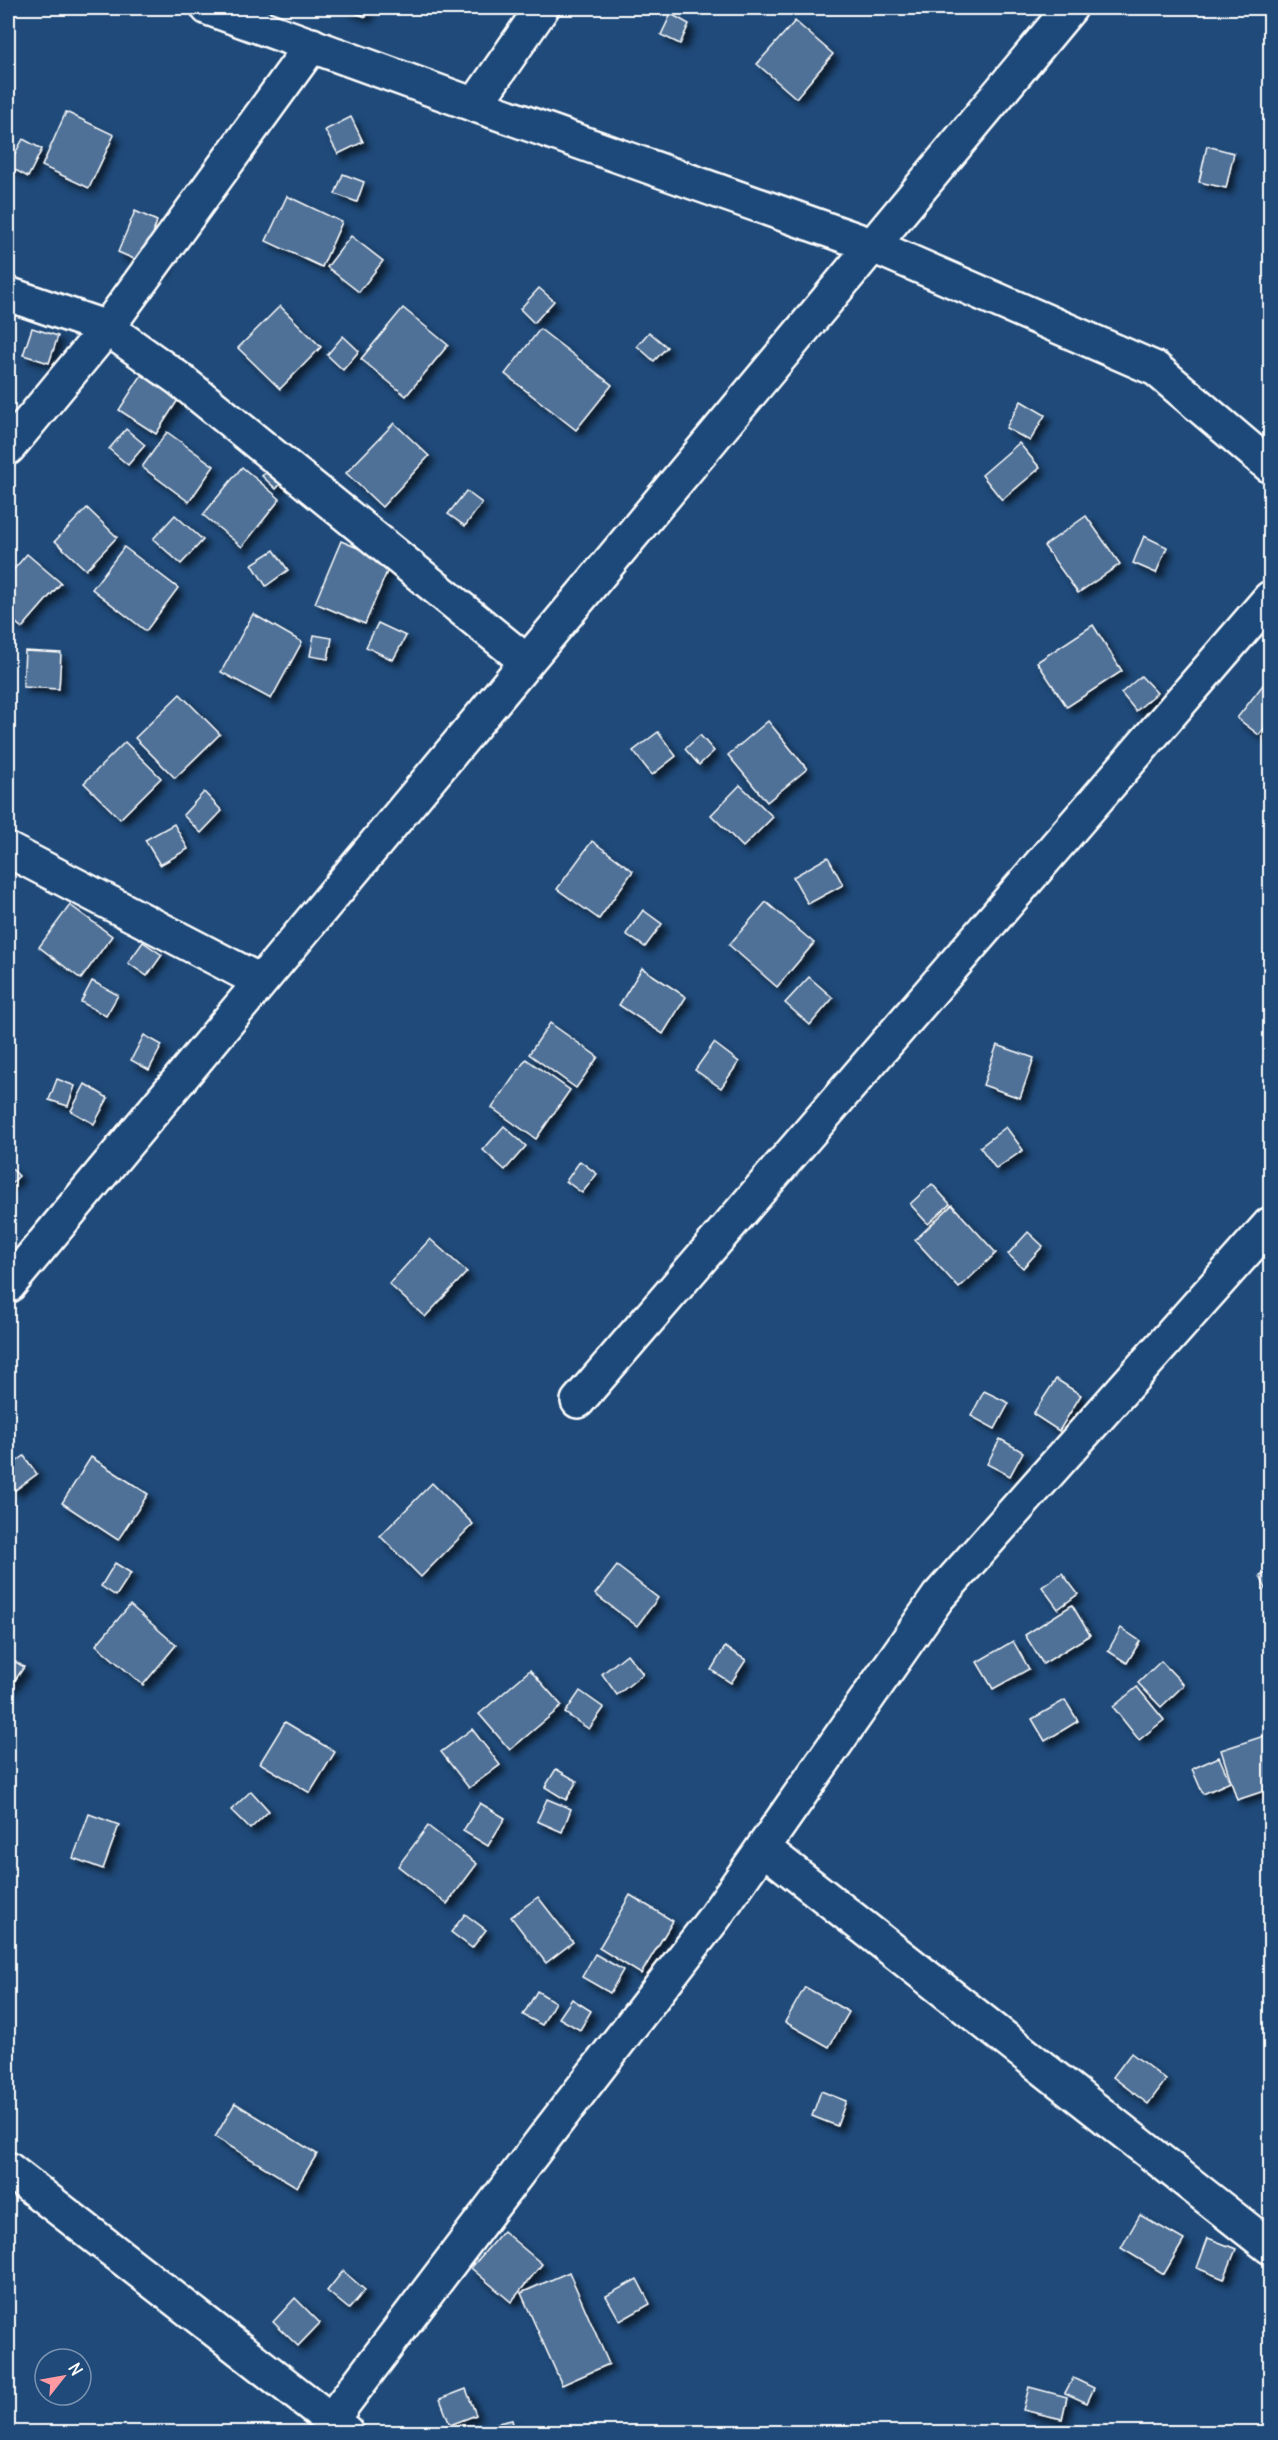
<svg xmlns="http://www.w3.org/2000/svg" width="1278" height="2440" font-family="Delius,sans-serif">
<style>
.building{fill:#507197;stroke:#fff;stroke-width:1.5;filter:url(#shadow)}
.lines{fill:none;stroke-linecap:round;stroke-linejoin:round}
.street-casing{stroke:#fff;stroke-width:38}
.secondary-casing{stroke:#fff;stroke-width:38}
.street{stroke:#1f4a7a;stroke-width:33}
.secondary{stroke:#1f4a7a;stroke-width:33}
</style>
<defs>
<filter id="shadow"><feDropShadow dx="5.5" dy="5.5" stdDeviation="3" flood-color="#0009"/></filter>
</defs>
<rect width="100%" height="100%" fill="#1f4a7a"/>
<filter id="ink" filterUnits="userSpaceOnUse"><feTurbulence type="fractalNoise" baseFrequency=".0167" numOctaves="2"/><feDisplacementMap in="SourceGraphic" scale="12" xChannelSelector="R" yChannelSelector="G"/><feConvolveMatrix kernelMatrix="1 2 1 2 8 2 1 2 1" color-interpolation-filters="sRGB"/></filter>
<g filter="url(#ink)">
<!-- building -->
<g class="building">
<path d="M342,8H369L366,17Z"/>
<path d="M671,14L689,24L680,44L661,35Z"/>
<path d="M795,21L833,54L796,98L757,64Z"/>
<path d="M66,112L114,135L89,188L42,166Z"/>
<path d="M351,117L363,142L338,154L325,130Z"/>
<path d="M23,139L42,149L28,177L8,166Z"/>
<path d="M1207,146L1234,153L1226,188L1199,182Z"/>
<path d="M343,174L364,182L357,202L335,194Z"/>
<path d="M287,196L342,222L322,267L266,241Z"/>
<path d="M135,211L157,221L154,230L175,239L162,271L118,252Z"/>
<path d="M351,236L383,261L359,292L327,267Z"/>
<path d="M539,288L554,301L534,323L520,309Z"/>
<path d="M280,306L321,347L280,389L238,348Z"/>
<path d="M403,308L448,345L406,396L361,359Z"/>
<path d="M32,328L58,336L49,363L23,355Z"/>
<path d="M540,329L612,385L576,430L505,374Z"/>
<path d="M649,332L667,347L654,361L637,346Z"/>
<path d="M343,336L359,351L343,370L327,355Z"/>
<path d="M148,365L185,389L156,434L119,410Z"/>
<path d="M1021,401L1045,415L1030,441L1006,428Z"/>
<path d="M394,423L429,456L382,507L346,473Z"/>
<path d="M126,429L145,445L128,465L109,449Z"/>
<path d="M167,432L214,466L189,502L142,467Z"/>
<path d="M1019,443L1040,468L1002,500L982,475Z"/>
<path d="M277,460L291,473L276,489L262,476Z"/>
<path d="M242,467L280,499L242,547L203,515Z"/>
<path d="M466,491L482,503L465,526L448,514Z"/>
<path d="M87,508L117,537L86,570L55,541Z"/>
<path d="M175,515L203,540L181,564L153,539Z"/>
<path d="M1086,516L1120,564L1078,593L1044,546Z"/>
<path d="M1144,536L1167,547L1156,573L1133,563Z"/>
<path d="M341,541L391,562L365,624L315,603Z"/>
<path d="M124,547L178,588L146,631L92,589Z"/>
<path d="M274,550L288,570L266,586L252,564Z"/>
<path d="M27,554L61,583L22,628L8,616V576Z"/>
<path d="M253,614L302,642L271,699L221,672Z"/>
<path d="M378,623L406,636L393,660L366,647Z"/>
<path d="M1093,625L1122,671L1067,707L1037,662Z"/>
<path d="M314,635L332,638L328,659L310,656Z"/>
<path d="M25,651L61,653L59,689L23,687Z"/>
<path d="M1141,676L1157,693L1136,711L1121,693Z"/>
<path d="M1270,676V721L1259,735L1237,718Z"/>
<path d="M180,694L220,734L175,778L135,738Z"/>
<path d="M768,721L807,769L767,802L728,755Z"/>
<path d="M658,732L676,756L652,775L633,751Z"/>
<path d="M700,735L714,751L699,765L685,749Z"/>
<path d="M125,742L161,778L120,819L84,783Z"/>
<path d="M740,785L773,817L743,847L711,815Z"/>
<path d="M204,792L222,811L201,833L183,815Z"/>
<path d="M174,824L188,849L160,865L145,840Z"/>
<path d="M592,841L633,871L599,919L557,889Z"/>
<path d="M828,857L843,885L808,904L793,877Z"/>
<path d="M766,902L814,943L777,987L729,945Z"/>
<path d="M70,905L112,936L81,979L39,947Z"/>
<path d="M643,910L662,924L645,947L626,934Z"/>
<path d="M143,942L162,955L147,976L128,963Z"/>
<path d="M642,968L686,997L663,1034L619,1005Z"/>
<path d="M809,977L833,998L810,1025L785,1003Z"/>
<path d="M92,981L118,995L106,1016L81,1002Z"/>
<path d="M550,1023L598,1057L576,1088L529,1054Z"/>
<path d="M144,1035L162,1045L149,1070L131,1060Z"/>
<path d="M714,1043L739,1062L721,1088L695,1070Z"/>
<path d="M997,1045L1034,1058L1020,1098L983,1085Z"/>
<path d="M526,1059L570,1090L536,1139L492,1108Z"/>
<path d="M57,1079L75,1086L68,1106L49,1100Z"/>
<path d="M85,1084L108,1098L94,1124L71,1111Z"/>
<path d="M504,1126L526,1146L505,1170L483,1150Z"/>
<path d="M1006,1127L1023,1150L996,1169L980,1147Z"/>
<path d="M580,1161L597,1174L582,1193L566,1181Z"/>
<path d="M8,1165L19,1176L8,1187Z"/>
<path d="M932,1184L950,1204L928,1224L910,1204Z"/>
<path d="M952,1205L996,1253L959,1288L915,1240Z"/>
<path d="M1028,1232L1043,1246L1023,1268L1008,1254Z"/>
<path d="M430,1239L467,1272L425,1317L389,1284Z"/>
<path d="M1056,1379L1081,1395L1059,1431L1033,1414Z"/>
<path d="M984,1391L1009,1403L995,1429L971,1416Z"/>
<path d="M1000,1439L1023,1452L1010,1476L987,1464Z"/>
<path d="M24,1456L37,1474L14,1491L8,1482V1468Z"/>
<path d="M91,1457L148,1494L118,1540L62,1503Z"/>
<path d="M432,1483L473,1524L421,1577L380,1536Z"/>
<path d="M115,1563L131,1573L116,1596L101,1586Z"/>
<path d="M617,1566L658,1598L637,1626L595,1594Z"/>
<path d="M1270,1571V1598L1260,1576Z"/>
<path d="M1062,1573L1078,1594L1058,1609L1042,1587Z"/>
<path d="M130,1605L176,1645L143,1685L96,1645Z"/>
<path d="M1072,1605L1090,1635L1043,1664L1025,1635Z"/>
<path d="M1121,1628L1140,1641L1127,1663L1108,1651Z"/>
<path d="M1013,1641L1029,1669L993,1689L977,1662Z"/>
<path d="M725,1647L746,1660L731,1683L711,1670Z"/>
<path d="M627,1654L643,1674L617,1695L602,1674Z"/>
<path d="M8,1657L24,1667L9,1689L8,1688Z"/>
<path d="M1161,1661L1184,1685L1161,1707L1138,1683Z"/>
<path d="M530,1670L562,1706L510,1750L479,1714Z"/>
<path d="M1137,1687L1164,1720L1139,1740L1113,1707Z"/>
<path d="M580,1691L604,1708L589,1729L565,1713Z"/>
<path d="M1065,1700L1078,1721L1045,1741L1032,1719Z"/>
<path d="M285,1722L335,1752L310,1793L260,1763Z"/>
<path d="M472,1729L500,1765L469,1788L441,1752Z"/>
<path d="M1270,1734V1773H1268L1270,1789L1237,1800L1221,1750Z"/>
<path d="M1219,1757L1230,1782L1203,1794L1192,1769Z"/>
<path d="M556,1769L577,1781L566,1800L545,1787Z"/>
<path d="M251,1791L269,1811L250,1829L231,1810Z"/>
<path d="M547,1799L571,1809L562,1832L537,1821Z"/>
<path d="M480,1803L505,1818L488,1846L463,1831Z"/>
<path d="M89,1814L119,1825L103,1869L73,1858Z"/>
<path d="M428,1826L477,1864L447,1904L398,1866Z"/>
<path d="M630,1895L673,1921L641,1974L599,1948Z"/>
<path d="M538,1897L573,1942L546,1963L511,1917Z"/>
<path d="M465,1914L486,1930L472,1948L451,1932Z"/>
<path d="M595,1954L623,1970L610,1993L582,1977Z"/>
<path d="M805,1987L849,2012L829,2047L785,2022Z"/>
<path d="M537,1991L555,2002L542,2025L523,2015Z"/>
<path d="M572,1999L591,2011L580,2030L559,2018Z"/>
<path d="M1131,2053L1166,2080L1148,2104L1113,2077Z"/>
<path d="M821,2091L846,2101L837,2126L812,2116Z"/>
<path d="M235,2103L317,2154L297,2187L215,2137Z"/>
<path d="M1140,2215L1184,2240L1164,2274L1121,2248Z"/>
<path d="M503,2231L542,2264L511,2302L471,2268Z"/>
<path d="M1208,2238L1236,2249L1224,2279L1197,2268Z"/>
<path d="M343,2271L365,2290L349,2309L327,2291Z"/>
<path d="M569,2272L609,2364L562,2385L521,2293Z"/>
<path d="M637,2279L650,2304L620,2321L606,2296Z"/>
<path d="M295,2298L320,2323L298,2346L273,2322Z"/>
<path d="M1073,2378L1094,2388L1087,2403L1065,2393Z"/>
<path d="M1029,2387L1067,2397L1062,2419L1023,2410Z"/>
<path d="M466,2389L476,2415L450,2425L440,2399Z"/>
<path d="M512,2420L515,2432H486L484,2426Z"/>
</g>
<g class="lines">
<defs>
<g id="street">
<path d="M208,8L475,105L871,245L1156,369L1270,466"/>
<path d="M475,105L542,8"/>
<path d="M8,294L107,328L179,379L526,661"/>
<path d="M8,448L107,328L312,45"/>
<path d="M8,850L260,981"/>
<path d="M578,1401L1270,598"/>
<path d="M763,1848L1270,2247"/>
<path d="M8,2169L346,2432"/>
<path d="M331,2420L551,2129L714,1918L938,1597L1270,1224"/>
</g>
<path id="secondary" d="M8,1286L1070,8"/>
</defs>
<!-- street casing -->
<use href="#street" class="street-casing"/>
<!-- secondary casing -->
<use href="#secondary" class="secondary-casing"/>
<!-- street -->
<use href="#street" class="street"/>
<!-- secondary -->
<use href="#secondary" class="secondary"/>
</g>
</g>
<!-- margin -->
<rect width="1278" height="2440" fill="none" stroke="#1f4a7a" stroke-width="30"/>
<rect x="15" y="15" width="1248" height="2410" fill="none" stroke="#fff" stroke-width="2" filter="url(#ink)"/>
<!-- north arrow -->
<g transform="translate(63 2377) rotate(59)"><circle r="28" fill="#1f4a7a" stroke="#7992af" stroke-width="1.5"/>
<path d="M0-4.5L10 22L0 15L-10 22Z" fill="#ff9aa2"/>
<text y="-9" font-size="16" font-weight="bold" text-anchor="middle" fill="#ffffff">N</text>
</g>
</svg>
